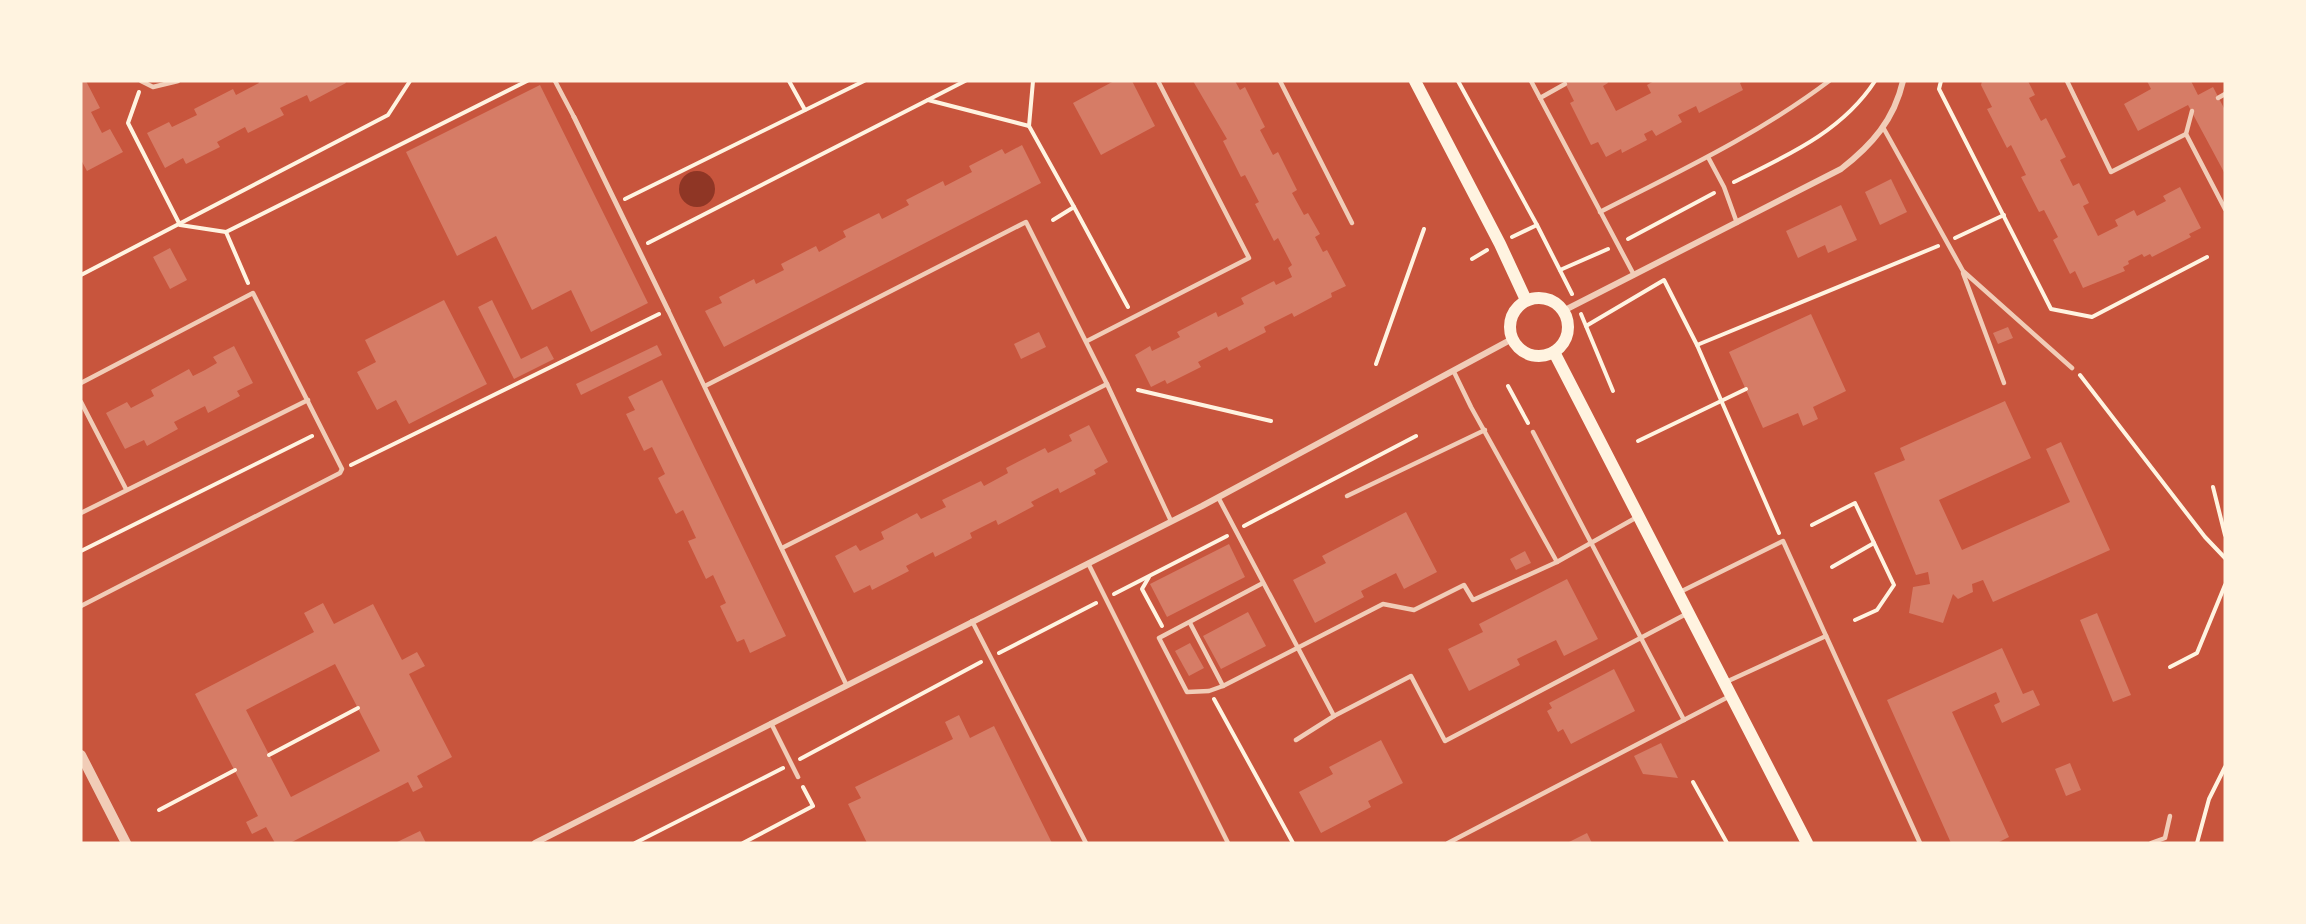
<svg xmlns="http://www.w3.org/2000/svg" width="2306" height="924" font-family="Arial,sans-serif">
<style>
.water{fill:#8f3625}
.building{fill:#d67c66;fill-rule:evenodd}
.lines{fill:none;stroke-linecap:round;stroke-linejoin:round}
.path{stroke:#fff3e0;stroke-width:4}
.service{stroke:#f1ccb7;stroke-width:4.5}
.pedestrian{stroke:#f1ccb7;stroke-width:5}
.minor{stroke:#f1ccb7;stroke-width:6}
.tertiary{stroke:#f1ccb7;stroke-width:10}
.secondary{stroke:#fff3e0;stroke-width:12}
</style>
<rect width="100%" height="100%" fill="#c8553d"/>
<!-- water -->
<circle class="water" cx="697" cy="189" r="18"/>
<!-- building -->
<g class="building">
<path d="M81,81H86L100,108L91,112L102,133L110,129L123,152L87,171L81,160Z"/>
<path d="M258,81H345L346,83L310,102L307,95L280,108L284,115L248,133L245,127L217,142L220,147L186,164L183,158L165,168L147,133L169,122L172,127L197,115L194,109L233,89L236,95L259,83Z"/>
<path d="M1114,81H1132L1155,126L1101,155L1073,103Z"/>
<path d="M1193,81H1235L1240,90L1245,87L1265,127L1260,130L1273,155L1278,152L1297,190L1292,193L1304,215L1308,213L1320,234L1315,237L1323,252L1327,250L1346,286L1331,293L1332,297L1294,317L1292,313L1264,327L1266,332L1229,351L1227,347L1198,362L1201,367L1167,384L1165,380L1151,387L1135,355L1150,346L1152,351L1180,337L1177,332L1216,312L1218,317L1244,304L1241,298L1274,281L1276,285L1292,277L1288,268L1292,265L1278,238L1274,241L1255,204L1259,202L1245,175L1241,177L1223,141L1227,139Z"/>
<path d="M1564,81H1607L1608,83L1603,86L1616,111L1651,93L1647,85L1654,81H1743L1740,83L1743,90L1699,113L1696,106L1678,115L1682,122L1656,136L1652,130L1644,134L1647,140L1622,153L1621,149L1606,157L1598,142L1591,145L1570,103L1574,101Z"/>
<path d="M1982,81H2028L2035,95L2029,98L2041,121L2046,118L2066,157L2060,160L2073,186L2079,183L2089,203L2083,206L2098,236L2118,226L2115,220L2134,210L2137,216L2166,201L2163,196L2180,187L2201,228L2189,234L2191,237L2152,257L2150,254L2144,257L2142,254L2128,261L2129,264L2123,267L2125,271L2083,288L2075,271L2070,274L2053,240L2058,237L2044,210L2039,212L2021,177L2026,175L2011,145L2007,148L1987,109L1992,107L1981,85Z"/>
<path d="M2147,81H2191L2198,95L2213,87L2225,110V174L2188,105L2138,131L2124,104L2151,89Z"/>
<path d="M540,85L648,303L591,332L571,290L532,310L496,236L457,256L406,152Z"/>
<path d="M1022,145L1041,183L724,347L705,311L722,303L719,297L754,279L756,284L784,270L781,264L816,246L819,252L846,237L843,231L879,213L882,219L909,205L906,200L943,181L945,186L972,172L969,166L1002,149L1005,154Z"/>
<path d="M1891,179L1907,212L1880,225L1865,192Z"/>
<path d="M1841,205L1857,240L1828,253L1825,245L1798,258L1786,231Z"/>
<path d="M170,248L187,280L170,289L153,257Z"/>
<path d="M444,300L487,384L409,424L396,400L377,410L357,372L376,362L365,340Z"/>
<path d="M492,300L521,359L547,346L554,359L514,379L478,307Z"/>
<path d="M1811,314L1846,391L1813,407L1818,419L1803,426L1798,413L1763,428L1729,352Z"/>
<path d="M2008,327L2013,338L1998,344L1993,333Z"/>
<path d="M1039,332L1046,347L1021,359L1014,344Z"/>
<path d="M657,345L662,355L581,395L576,384Z"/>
<path d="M234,346L253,383L237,391L240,396L208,413L205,406L174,422L178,429L147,446L144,440L125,449L106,413L127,402L131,408L154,396L151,390L189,369L193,376L205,370L217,363L213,357Z"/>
<path d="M662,380L786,636L750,653L744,639L737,642L720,606L726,603L713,575L706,579L688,541L696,538L683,510L676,514L658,478L665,474L652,447L644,451L626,414L635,410L628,397Z"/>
<path d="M2005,401L2031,458L1939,500L1962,550L2070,502L2046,449L2061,442L2110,550L1993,602L1983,580L1972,584L1973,592L1958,599L1953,594L1943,623L1909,613L1913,587L1930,584L1928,572L1916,575L1874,473L1905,460L1900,448Z"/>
<path d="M1089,425L1108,462L1094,470L1096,474L1060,493L1058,488L1031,502L1034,506L998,525L996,520L970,533L972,538L935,557L933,552L906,566L909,571L872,590L870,585L854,593L835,556L856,545L860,551L884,539L881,532L917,513L921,519L946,507L942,500L981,481L984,486L1008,473L1006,468L1045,448L1048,453L1072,441L1069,435Z"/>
<path d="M1406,512L1437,572L1404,589L1396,573L1361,591L1364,597L1315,623L1293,580L1326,563L1322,556Z"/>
<path d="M1229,544L1245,577L1167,617L1150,584Z"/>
<path d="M1525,551L1531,563L1516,570L1510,559Z"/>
<path d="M1567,579L1598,639L1564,656L1556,640L1517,659L1520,665L1469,691L1448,649L1483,632L1479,624Z"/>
<path d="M323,603L334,624L373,604L402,660L417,652L425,666L409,674L452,757L417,776L423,787L413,792L408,782L290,843H275L266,827L252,834L246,822L258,816L195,694L314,632L304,613ZM335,664L380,751L291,797L246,710Z"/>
<path d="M1248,612L1266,646L1221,669L1203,636Z"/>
<path d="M2097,613L2131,695L2113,702L2080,620Z"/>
<path d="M1190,643L1204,668L1189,676L1175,651Z"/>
<path d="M2002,648L2023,694L2033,690L2040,705L2002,723L1994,705L2000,702L1996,692L1952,712L2009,837L1997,843H1951L1887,700Z"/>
<path d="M1614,669L1635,711L1571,744L1563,729L1558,732L1547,711L1552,708L1549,703Z"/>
<path d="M959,715L970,738L994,726L1052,843H867L848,804L861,798L855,787L953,739L945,722Z"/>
<path d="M1381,740L1403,783L1368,801L1371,807L1321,833L1299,792L1333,774L1329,767Z"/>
<path d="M1661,743L1678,778L1643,774L1634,756Z"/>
<path d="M2070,763L2081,790L2066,796L2055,769Z"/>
<path d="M420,831L426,843H395Z"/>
<path d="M1587,833L1592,843H1567Z"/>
</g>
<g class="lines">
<!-- path -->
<g class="path">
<path d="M789,81L805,110"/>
<path d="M1033,81L1029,126L1074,207L1053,220"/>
<path d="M1458,81L1537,225L1512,237"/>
<path d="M1941,81L1939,89L2051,309L2092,317L2207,257"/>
<path d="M139,92L128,123L180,225L226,232"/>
<path d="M928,100L1029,126"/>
<path d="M1734,182C1786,156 1842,132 1875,81"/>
<path d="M625,199L864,81"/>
<path d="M1074,207L1128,307"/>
<path d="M1537,225L1572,294"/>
<path d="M1955,238L2004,215"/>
<path d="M1628,239L1714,193"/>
<path d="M648,243L965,81"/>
<path d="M1472,259L1487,250"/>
<path d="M1560,270L1608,249"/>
<path d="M81,275L388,115L410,81"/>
<path d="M248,283L226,232L527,81"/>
<path d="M1581,314L1613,391"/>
<path d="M1586,326L1664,280L1697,345L1779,533"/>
<path d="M1697,345L1938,246"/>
<path d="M1376,364L1424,229"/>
<path d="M2080,375L2205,537L2225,558"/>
<path d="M1508,386L1528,423"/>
<path d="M1138,390L1271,421"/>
<path d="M1638,441L1746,389"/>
<path d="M351,465L659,314"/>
<path d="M2213,487L2225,535"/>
<path d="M1812,525L1855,503L1894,585L1877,610L1855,620"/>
<path d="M1244,526L1416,436"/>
<path d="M81,551L312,436"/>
<path d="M1832,567L1874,543"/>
<path d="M1149,577L1142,589L1162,626"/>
<path d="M1114,594L1227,536"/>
<path d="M999,653L1096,603"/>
<path d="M2170,667L2197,653L2225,585"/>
<path d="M1214,699L1293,843"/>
<path d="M269,755L358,708"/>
<path d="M800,759L981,662"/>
<path d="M1693,782L1727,843"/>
<path d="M159,810L235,770"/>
<path d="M635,843L783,768"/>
<path d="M743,843L813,806L803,787"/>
<path d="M2197,843L2209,799L2225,767"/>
</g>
<!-- service -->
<g class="service">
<path d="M141,81L153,87L178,81"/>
<path d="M555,81L574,117"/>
<path d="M1280,81L1352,223"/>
<path d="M1531,81L1634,275"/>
<path d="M2067,81L2111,172L2186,134"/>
<path d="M1540,98L1565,84"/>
<path d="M2218,98L2225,94"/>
<path d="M2192,111L2186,134L2225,209"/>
<path d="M1884,129L1963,271L2072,368"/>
<path d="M1708,157L1724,187L1737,223"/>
<path d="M1600,212C1678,172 1759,134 1829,81"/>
<path d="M1963,273L2004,383"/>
<path d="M668,310L846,684"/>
<path d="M1087,341L1249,258L1158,81"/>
<path d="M1454,372L1471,407L1557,562"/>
<path d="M81,383L253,293L342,469L340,473L81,606"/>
<path d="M705,386L1026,222L1107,384"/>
<path d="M81,402L126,489"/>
<path d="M1533,432L1684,720"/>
<path d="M1347,496L1485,430"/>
<path d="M1218,497L1334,716L1296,740"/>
<path d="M81,513L308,400"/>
<path d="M782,548L1107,384L1171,521"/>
<path d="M1088,563L1228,843"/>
<path d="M1263,583L1159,638L1187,692L1209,691L1223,686L1383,604L1414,610L1464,585L1473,600L1557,562L1639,516"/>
<path d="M1680,592L1783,541L1920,843"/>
<path d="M972,621L1086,843"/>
<path d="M1190,623L1223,686"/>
<path d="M1726,682L1826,636"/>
<path d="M1334,716L1411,676L1445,741L1688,613"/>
<path d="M771,723L798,777"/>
<path d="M1448,843L1730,696"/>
<path d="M2151,843L2165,838L2170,816"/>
</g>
<!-- pedestrian -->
<path class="pedestrian" d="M574,117L668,310"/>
<!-- minor -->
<g class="minor">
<path d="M1563,311L1841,169C1872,145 1894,120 1903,81"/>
<path d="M535,843L1202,506L1512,339"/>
</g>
<!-- tertiary -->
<path class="tertiary" d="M81,755L126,843"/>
<!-- secondary -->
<g class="secondary">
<path d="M1415,81L1500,244L1526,300"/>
<circle cx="1539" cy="327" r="29"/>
<path d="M1554,352L1807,843"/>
</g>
</g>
<!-- border -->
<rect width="2306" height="924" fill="none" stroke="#fff3e0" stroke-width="165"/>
</svg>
